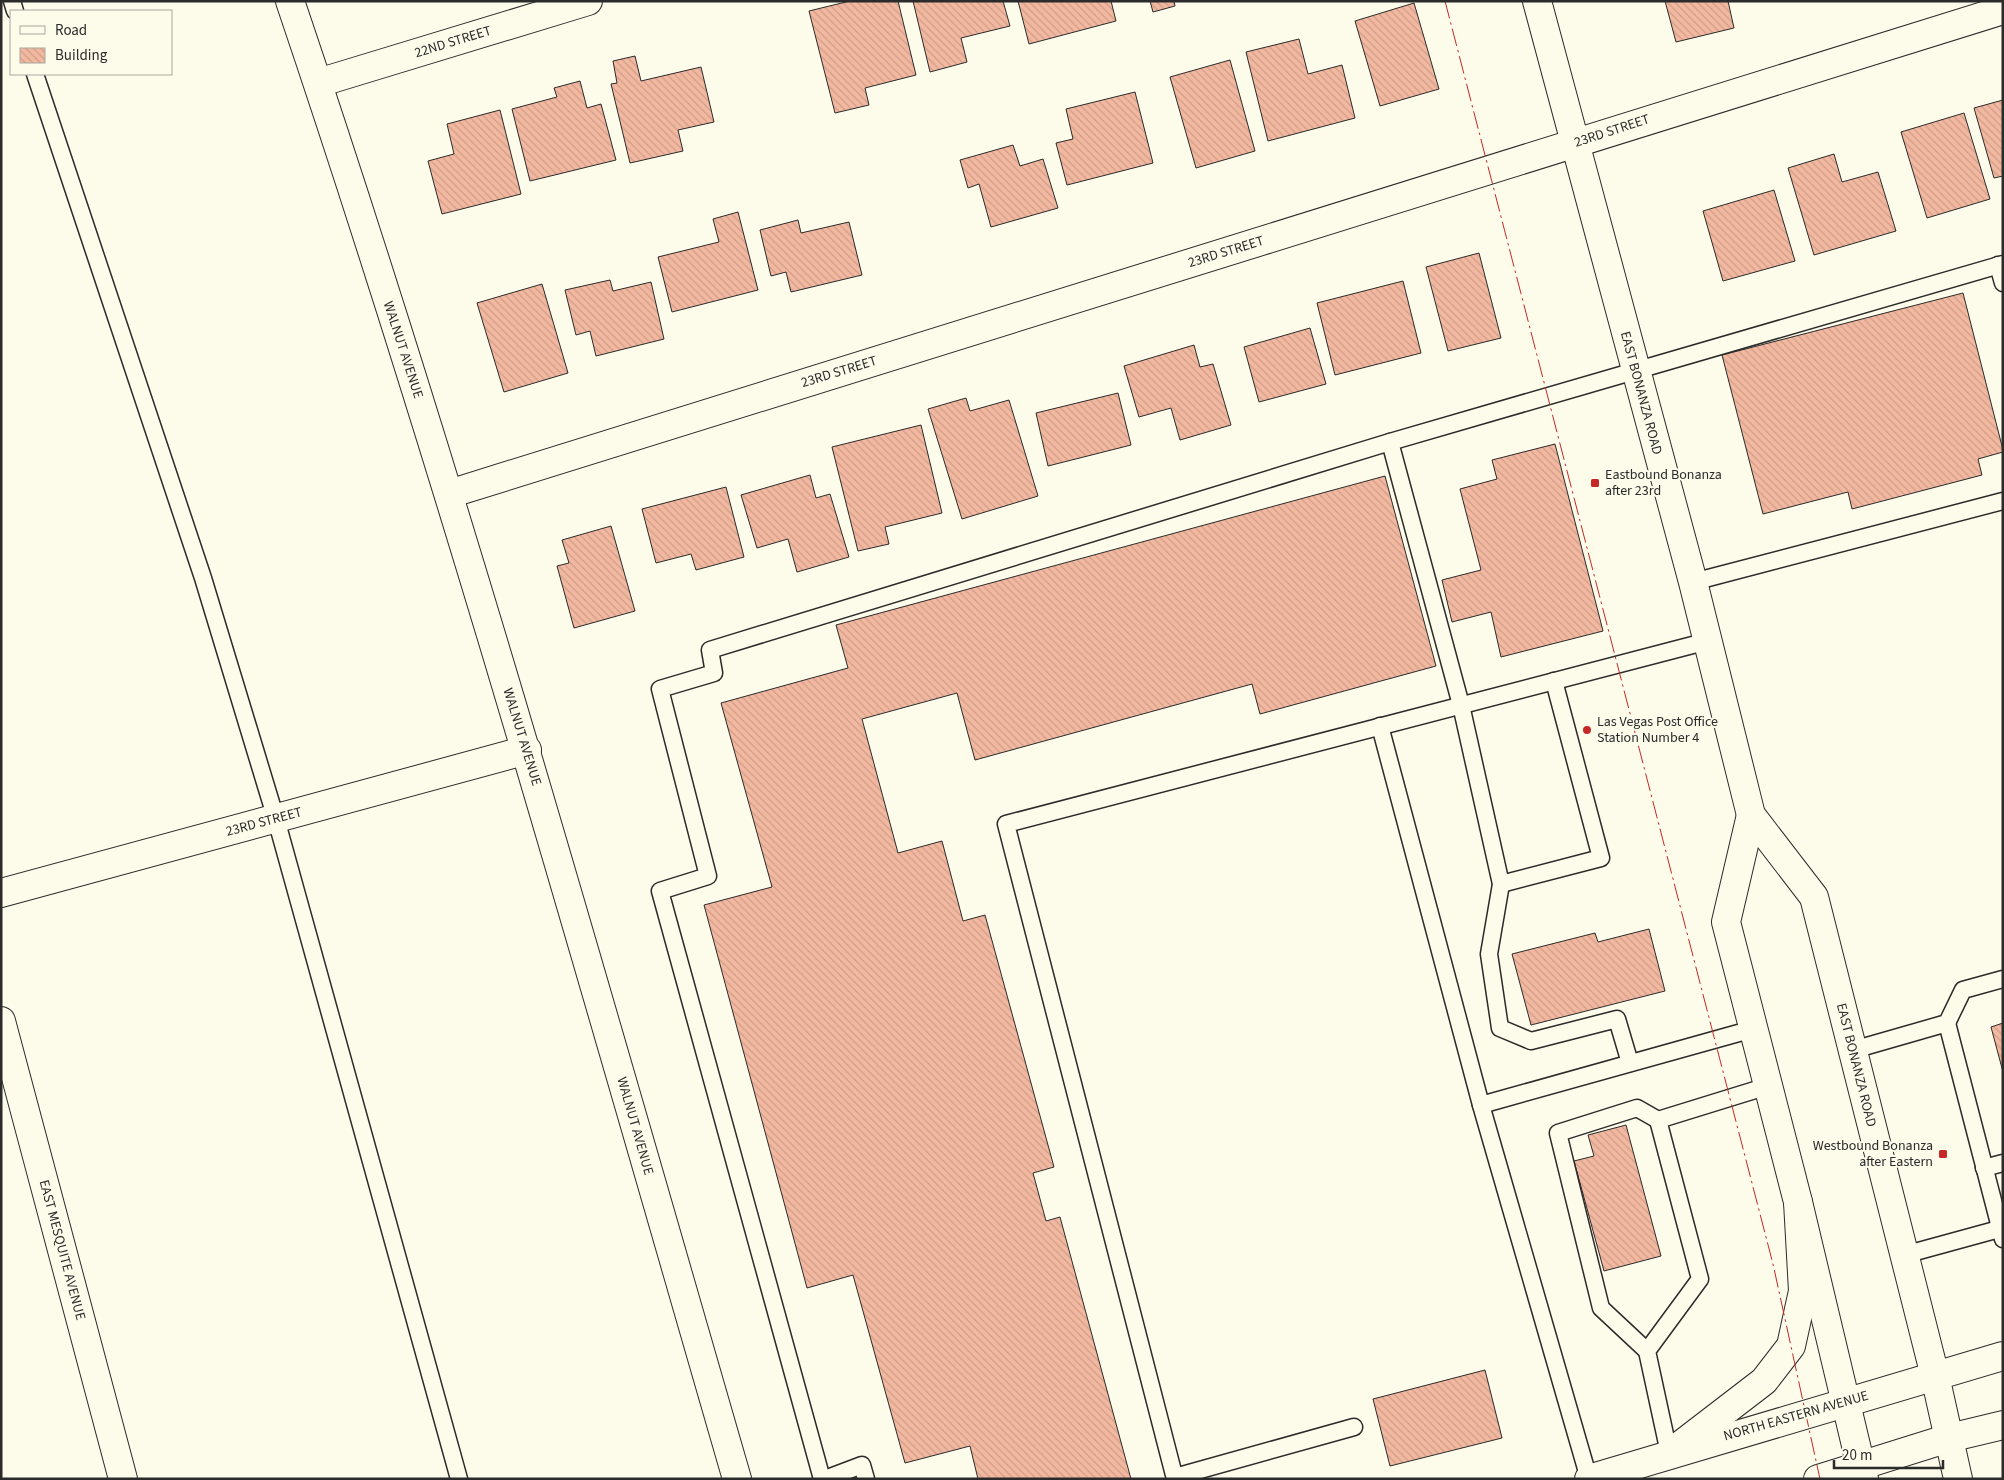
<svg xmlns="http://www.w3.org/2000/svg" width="2004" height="1480" font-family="'Source Sans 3',sans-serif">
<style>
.building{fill:url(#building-back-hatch);stroke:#2b2b2b}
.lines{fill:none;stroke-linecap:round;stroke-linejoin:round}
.service-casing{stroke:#2b2b2b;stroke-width:19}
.minor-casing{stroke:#2b2b2b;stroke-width:30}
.secondary-casing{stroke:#2b2b2b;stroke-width:30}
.primary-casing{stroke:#2b2b2b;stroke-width:30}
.service{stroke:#fdfbea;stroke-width:16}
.minor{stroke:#fdfbea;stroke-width:28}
.secondary{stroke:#fdfbea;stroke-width:28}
.primary{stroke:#fdfbea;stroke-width:28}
.power{stroke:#c62828;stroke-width:1;stroke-dasharray:18 4 2.5 4;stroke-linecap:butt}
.poi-dot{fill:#c62828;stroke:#fdfbea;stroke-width:2}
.labels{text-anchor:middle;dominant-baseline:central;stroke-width:4;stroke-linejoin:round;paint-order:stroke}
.street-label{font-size:14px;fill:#2b2b2b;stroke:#fdfbea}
.poi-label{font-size:14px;fill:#2b2b2b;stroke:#fdfbea;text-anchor:start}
</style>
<defs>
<pattern id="building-back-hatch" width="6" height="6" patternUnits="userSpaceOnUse" patternTransform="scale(1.25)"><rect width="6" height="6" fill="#f2b8a0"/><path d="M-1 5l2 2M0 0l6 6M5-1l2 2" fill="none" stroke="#d09e8a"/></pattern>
</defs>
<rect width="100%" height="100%" fill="#fdfbea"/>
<!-- building -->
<g class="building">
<path d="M850,1H898L916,75L865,88L869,105L835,113L809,11Z"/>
<path d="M913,1H1003L1010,26L961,38L967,62L930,72Z"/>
<path d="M1018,1H1111L1116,21L1029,44Z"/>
<path d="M1150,1H1174L1175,6L1153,12Z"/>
<path d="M1665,1H1728L1734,28L1676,42Z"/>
<path d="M1414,3L1439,89L1380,106L1355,21Z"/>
<path d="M1299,39L1308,74L1342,65L1355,118L1268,141L1246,52Z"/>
<path d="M635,56L641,81L701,67L714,122L678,130L683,151L630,163L611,84L617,83L613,61Z"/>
<path d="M1230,60L1255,151L1196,168L1170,77Z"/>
<path d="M580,81L587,108L601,104L616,160L530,181L512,109L557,97L554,88Z"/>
<path d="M1135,92L1153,163L1067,185L1056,143L1073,139L1066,109Z"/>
<path d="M2003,100V176L1994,178L1974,108Z"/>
<path d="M500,110L521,194L442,214L428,161L454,154L447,124Z"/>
<path d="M1964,113L1990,199L1927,218L1901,132Z"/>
<path d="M1013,145L1020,166L1043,159L1058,208L991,227L979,184L968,188L960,160Z"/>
<path d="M1834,154L1842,182L1878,172L1896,231L1814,255L1788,168Z"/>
<path d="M1774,190L1795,261L1723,281L1703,211Z"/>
<path d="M738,212L758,290L672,312L658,257L719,242L713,219Z"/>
<path d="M798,220L801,233L849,222L862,275L791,292L786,272L771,276L760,230Z"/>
<path d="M1479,253L1501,338L1448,351L1426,267Z"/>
<path d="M610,280L613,291L651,282L664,339L596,356L590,331L576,335L565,290Z"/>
<path d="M1403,281L1421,353L1335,375L1317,303Z"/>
<path d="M542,284L568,373L504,392L477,303Z"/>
<path d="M1963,293L2003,450V452L1978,459L1982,475L1852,509L1848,492L1763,514L1722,355Z"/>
<path d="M1310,328L1326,384L1259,402L1244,347Z"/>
<path d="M1194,345L1200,367L1213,364L1231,425L1180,440L1171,408L1139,417L1124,366Z"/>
<path d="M1118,393L1131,445L1048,466L1036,413Z"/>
<path d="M966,398L970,411L1009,400L1038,496L962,519L928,409Z"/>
<path d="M921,425L942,513L885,527L889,544L858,551L832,447Z"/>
<path d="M1555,444L1603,631L1501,657L1491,612L1452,622L1442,580L1481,570L1460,489L1497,479L1492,460Z"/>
<path d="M810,475L816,498L830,494L849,557L797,572L788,539L757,548L741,495Z"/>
<path d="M1385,476L1436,666L1260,714L1252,684L975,760L957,693L862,719L898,853L942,841L963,921L985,915L1054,1167L1033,1173L1046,1221L1060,1217L1131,1479H978L970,1446L905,1463L853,1275L807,1288L704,905L772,887L721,703L848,668L836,625Z"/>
<path d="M726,487L744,557L696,570L691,554L656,563L642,509Z"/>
<path d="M611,526L635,611L574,628L557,566L569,563L562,540Z"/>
<path d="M1649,929L1665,991L1531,1025L1512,954L1595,933L1598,942Z"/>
<path d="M2003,1023V1072L1991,1027Z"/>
<path d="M1626,1125L1661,1256L1604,1271L1574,1161L1594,1156L1588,1135Z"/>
<path d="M1485,1370L1502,1438L1390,1466L1373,1399Z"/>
</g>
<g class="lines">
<defs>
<g id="service">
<path d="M12,1L15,11"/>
<path d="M35,74L203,578L276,819L459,1479"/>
<path d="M1998,265L2003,283"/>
<path d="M1390,442L1461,705L1501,884L1489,954L1500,1028L1531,1041L1617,1019L1630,1063"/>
<path d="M1693,582L2003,501"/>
<path d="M1380,726L1481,1105"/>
<path d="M1501,884L1601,858L1554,681"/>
<path d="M1947,1023L2003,1239"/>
<path d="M1853,1050L1947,1023L1963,990L2003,979"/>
<path d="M1984,1168L2003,1163"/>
<path d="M1904,1255L1999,1229"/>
<path d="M1647,1351L1601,1308L1558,1133L1637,1108L1658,1120"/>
<path d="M1669,1453L1647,1351L1700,1279L1658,1120L1768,1086"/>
<path d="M1175,1477L1354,1427"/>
<path d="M822,1479L660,891L708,876L660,689L714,673L710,650L1390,442L2003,264"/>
<path d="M825,1479L862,1465L866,1479"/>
<path d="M1175,1479L1006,824L1708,641"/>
<path d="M1589,1479L1481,1105L1753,1029"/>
</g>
<g id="minor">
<path d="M290,1C455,489 594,985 737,1479"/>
<path d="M318,83L588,1"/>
<path d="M449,494L2003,10"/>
<path d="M1,893L527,750"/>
<path d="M1,1021L123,1479"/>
</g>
<g id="secondary">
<path d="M1537,1L1693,582L1751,815L1814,897L1935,1376L1958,1479"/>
<path d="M1751,815L1726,922L1798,1202L1864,1479"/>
</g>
<g id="primary">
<path d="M1682,1444L1764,1381L1791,1346L1803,1291L1798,1202"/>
<path d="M1589,1479L2003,1356"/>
<path d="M1818,1479L1949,1438L2003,1425"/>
</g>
</defs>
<!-- service casing -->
<use href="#service" class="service-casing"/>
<!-- minor casing -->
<use href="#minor" class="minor-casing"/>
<!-- secondary casing -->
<use href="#secondary" class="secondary-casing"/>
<!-- primary casing -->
<use href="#primary" class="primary-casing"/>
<!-- service -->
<use href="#service" class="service"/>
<!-- minor -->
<use href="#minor" class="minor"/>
<!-- secondary -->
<use href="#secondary" class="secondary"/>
<!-- primary -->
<use href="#primary" class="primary"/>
<!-- power -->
<path class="power" d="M1445,1L1773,1264L1820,1479"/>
</g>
<!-- markers -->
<g class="poi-dot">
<rect x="1590" y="478" width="10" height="10" rx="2.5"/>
<circle cx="1587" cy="730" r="5"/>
<rect x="1938" y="1149" width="10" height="10" rx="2.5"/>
</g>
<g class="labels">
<!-- street labels -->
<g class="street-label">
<text transform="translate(453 42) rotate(-17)">22ND STREET</text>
<text transform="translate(1612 131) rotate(-18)">23RD STREET</text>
<text transform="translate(1226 252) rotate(-17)">23RD STREET</text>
<text transform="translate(403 350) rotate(72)">WALNUT AVENUE</text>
<text transform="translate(839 372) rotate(-17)">23RD STREET</text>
<text transform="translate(1641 393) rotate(75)">EAST BONANZA ROAD</text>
<text transform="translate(522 737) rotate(73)">WALNUT AVENUE</text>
<text transform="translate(264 822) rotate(-15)">23RD STREET</text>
<text transform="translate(1856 1065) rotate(76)">EAST BONANZA ROAD</text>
<text transform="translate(635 1126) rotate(74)">WALNUT AVENUE</text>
<text transform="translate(62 1250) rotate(75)">EAST MESQUITE AVENUE</text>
<text transform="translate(1796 1416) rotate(-16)">NORTH EASTERN AVENUE</text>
</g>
<!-- poi labels -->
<g class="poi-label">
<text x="1605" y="475">Eastbound Bonanza<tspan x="1605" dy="16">after 23rd</tspan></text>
<text x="1597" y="722">Las Vegas Post Office<tspan x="1597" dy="16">Station Number 4</tspan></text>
<text x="1933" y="1146" text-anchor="end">Westbound Bonanza<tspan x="1933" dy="16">after Eastern</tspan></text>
</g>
</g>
<!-- border -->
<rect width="2004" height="1480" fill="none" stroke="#2b2b2b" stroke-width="5"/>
<!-- legend -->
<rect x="10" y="10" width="162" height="65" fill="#fdfbea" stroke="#a9a89e"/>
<rect x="20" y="26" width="25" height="8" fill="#fdfbea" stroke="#a9a89e"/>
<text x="55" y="35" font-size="15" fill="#2b2b2b">Road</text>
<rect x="20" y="48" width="25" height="15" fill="url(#building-back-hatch)" stroke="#a9a89e"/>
<text x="55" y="60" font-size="15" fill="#2b2b2b">Building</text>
<!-- scale -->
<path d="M1834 1460v8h109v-8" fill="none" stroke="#2b2b2b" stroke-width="2.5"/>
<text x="1842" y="1460" font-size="15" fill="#2b2b2b" stroke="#fdfbea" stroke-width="4" paint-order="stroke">20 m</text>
</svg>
